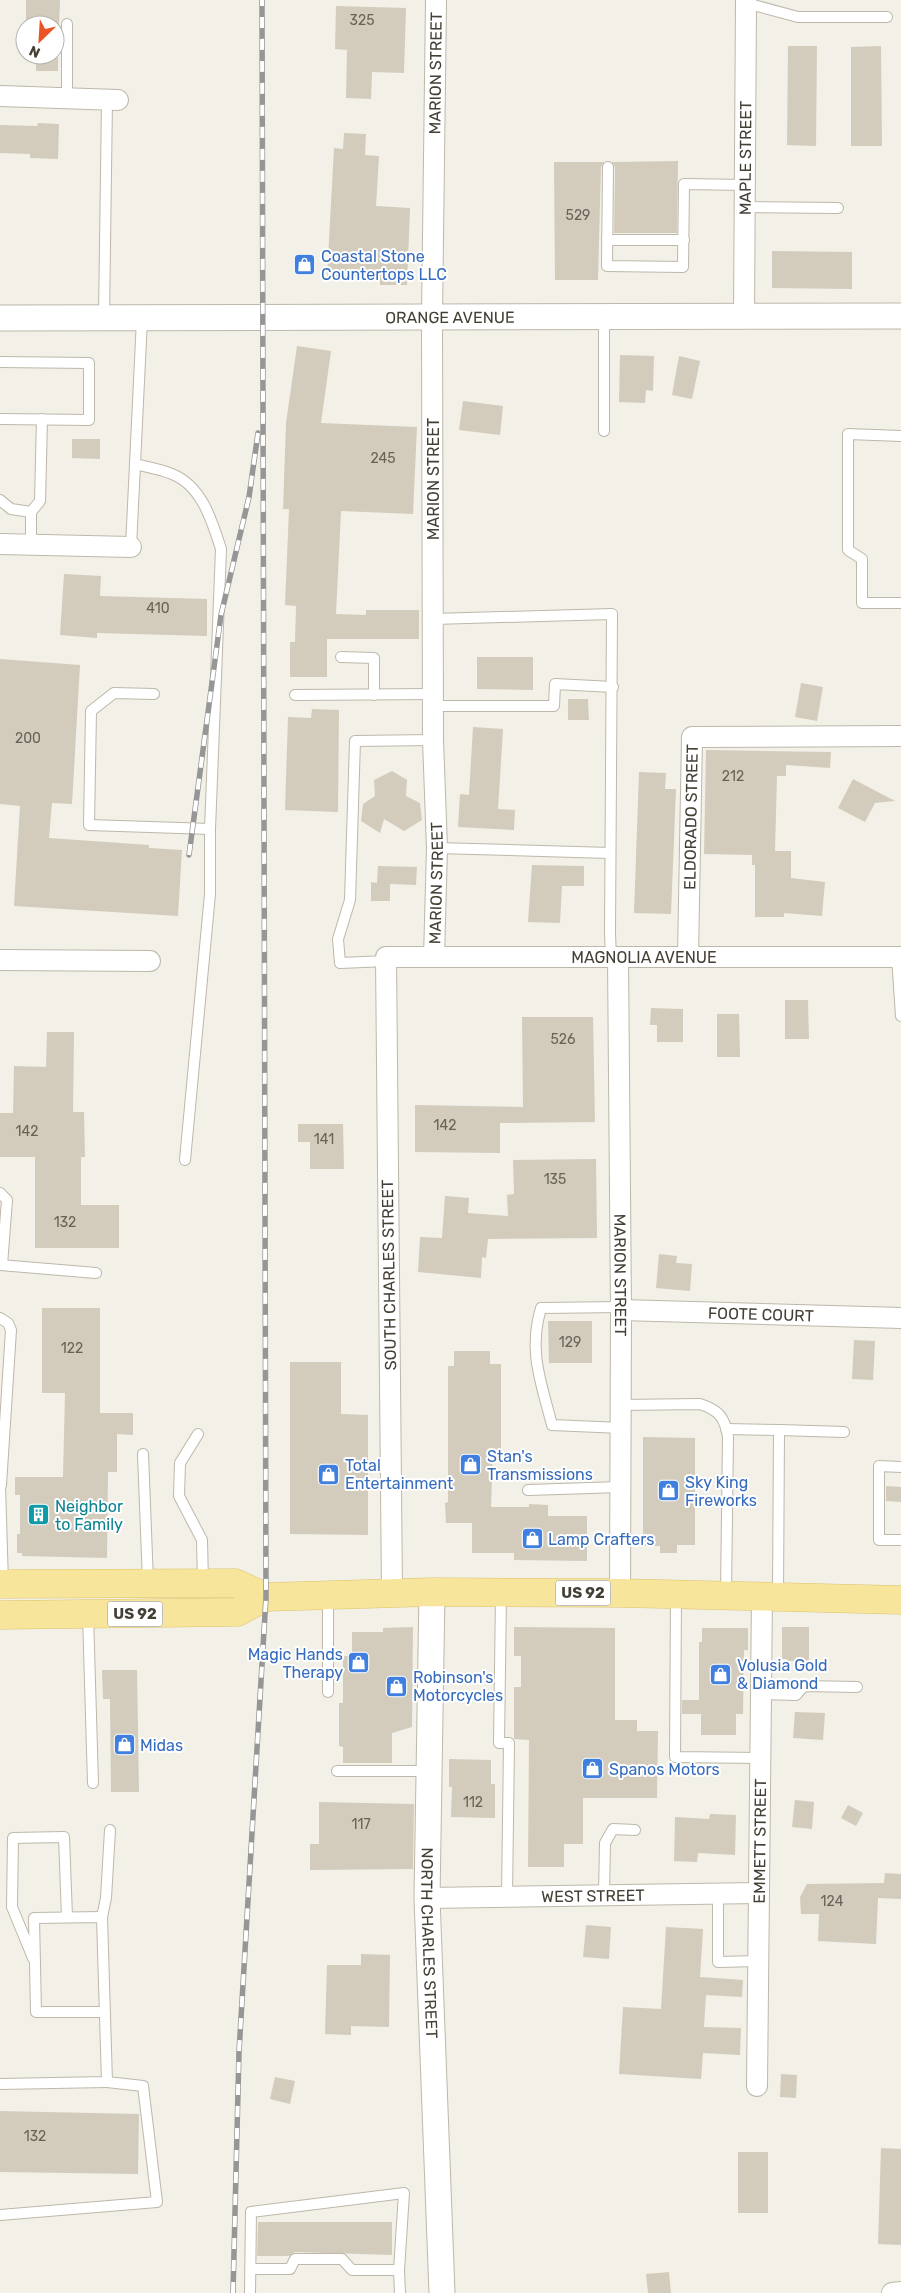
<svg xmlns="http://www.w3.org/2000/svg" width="901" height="2293" font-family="Rubik,sans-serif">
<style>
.building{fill:#d3ccbd}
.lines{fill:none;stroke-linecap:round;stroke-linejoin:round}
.service-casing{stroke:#bdb8aa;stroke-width:12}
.minor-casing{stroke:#bdb8aa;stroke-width:22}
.tertiary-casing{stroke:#bdb8aa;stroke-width:27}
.primary-casing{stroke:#dcc36c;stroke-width:29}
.service{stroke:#fff;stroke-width:10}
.minor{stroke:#fff;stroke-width:20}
.tertiary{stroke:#fff;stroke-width:25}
.primary{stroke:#f7e59b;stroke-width:28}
.rail-casing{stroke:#969696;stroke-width:5.5}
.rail{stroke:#fff;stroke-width:4;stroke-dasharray:11;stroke-linecap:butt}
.labels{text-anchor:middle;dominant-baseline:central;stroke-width:4;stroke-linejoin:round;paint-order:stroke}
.number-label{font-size:14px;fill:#686358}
.shield{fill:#fff;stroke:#7d7972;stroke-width:1}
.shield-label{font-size:15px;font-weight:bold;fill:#454036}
.street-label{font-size:16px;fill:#454036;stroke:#fff}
.shop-label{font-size:16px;fill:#366cbe;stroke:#fff;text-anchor:start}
.culture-label{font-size:16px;fill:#0d838f;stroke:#fff;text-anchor:start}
</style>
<rect width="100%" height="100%" fill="#f2f0e7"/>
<!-- building -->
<g class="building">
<path d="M26,0H60L59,25H26Z"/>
<path d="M336,6L406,8L404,73L372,72L371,99L346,98L347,50L335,49Z"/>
<path d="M788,46H817L816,146L787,145Z"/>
<path d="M881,46L882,146H851V47Z"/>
<rect x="36" y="55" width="22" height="16"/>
<path d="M38,123L59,124L58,159L30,158V154L0,153V125L37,126Z"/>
<path d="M344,133L366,134L365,155L379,156L376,206L410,208L407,285H380V280L327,277L334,148L343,149Z"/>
<path d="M678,161L677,233H614L615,167L612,162Z"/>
<path d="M554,162H604L601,167L598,280H555Z"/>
<path d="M772,251L852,252V289L772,288Z"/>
<path d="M297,346L331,351L321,423L417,427L413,514L341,511L336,614L366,615V610H419V639H327V677H290V642H295L296,606L285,605L289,509H283L286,423Z"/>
<path d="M620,355L654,356L653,391L646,390L645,403L619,402Z"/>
<path d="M679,356L700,361L692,399L672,395Z"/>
<path d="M463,401L503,406L500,435L459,430Z"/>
<path d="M72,439H100V459L72,458Z"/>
<path d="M64,574L101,576L100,596L207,599V636L97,633V638L60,635Z"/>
<path d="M477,657H533V690L477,689Z"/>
<path d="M0,659L80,665L72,804L52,803L49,838L149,845V848L182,850L178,916L14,906L20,806L0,804Z"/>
<path d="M801,683L823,687L817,721L795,717Z"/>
<path d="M568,699H588L589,720H568Z"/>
<path d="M312,709L339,710L338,812L285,810L288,717L311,718Z"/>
<path d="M473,727L503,729L498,809L515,810L514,830L458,827L460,794L469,795Z"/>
<path d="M706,750L831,752L830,768L786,765V776H777L775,851H791V878L825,882L822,916L784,913V917H755V865H752V855L704,854Z"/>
<path d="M392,771L407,780L406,796L420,803L422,820L404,831L384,819L380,833L361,821L363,804L375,796L374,780Z"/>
<path d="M639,772L666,773L665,789H676L671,914L634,913Z"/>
<path d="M853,779L895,801L875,803L865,822L838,808Z"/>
<path d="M532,865L584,866V886H562L560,923L528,922Z"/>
<path d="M378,866L417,867L416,885L390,884V901H371V882L377,883Z"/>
<path d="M785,1000H808L809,1039H785Z"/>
<path d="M651,1008L683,1009V1042H657V1025H650Z"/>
<path d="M717,1014H739L740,1057H717Z"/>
<path d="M522,1017H593L595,1122L500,1123V1153L415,1152V1105L523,1107Z"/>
<path d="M47,1032H74L73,1112H84L85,1157H81V1205H119V1248H35V1157H0V1113H13L14,1066L46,1067Z"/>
<path d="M298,1124H343L344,1169H310V1142H298Z"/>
<path d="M596,1159L597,1238L488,1239L486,1258L482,1257L481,1278L418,1272L420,1237L442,1238L445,1196L469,1198L468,1213L508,1216L507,1195L514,1194L513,1160Z"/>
<path d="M659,1254L677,1256L676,1263L692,1264L690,1291L656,1288Z"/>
<path d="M42,1308H100V1413H133V1435L117,1434V1472H108L107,1558L22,1556V1553H17V1534H20V1495H15V1477H63L65,1393H42Z"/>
<path d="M548,1321H592V1363H549Z"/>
<path d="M854,1340L875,1341L873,1380L852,1379Z"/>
<path d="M454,1351H490V1364H501V1451H493L491,1507H529V1504L548,1505V1516H587V1561L514,1560V1553H472V1523H446L445,1503L448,1502V1366H454Z"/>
<path d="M290,1362H341V1414L368,1415V1535L290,1534Z"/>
<path d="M643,1437L695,1438V1545H677V1553H660V1546H643Z"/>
<path d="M886,1486L901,1487V1502L886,1501Z"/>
<path d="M413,1627L412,1727L392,1733V1763H343V1747L339,1746V1703H343V1656H352V1632H383V1628Z"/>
<path d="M514,1627L615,1628V1720H637V1731H658L657,1798H583V1844H564V1867H528L529,1740L514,1739V1687H521V1656H514Z"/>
<path d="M782,1627H809V1661H787V1659H782Z"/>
<path d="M702,1628H748V1650H744L743,1714H736V1735H701V1714H682V1700H699V1642H702Z"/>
<path d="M102,1670H137L139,1792H111L110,1699H103Z"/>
<path d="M795,1712L825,1713L823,1740L793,1738Z"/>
<path d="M449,1759L491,1760V1784H495V1818L451,1817L452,1787H449Z"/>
<path d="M795,1800L814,1802L812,1829L792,1827Z"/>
<path d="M319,1802L414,1804L413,1869L310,1870V1844H319Z"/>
<path d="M848,1805L863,1813L856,1826L841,1818Z"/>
<path d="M710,1814L736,1815L735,1855L698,1853L697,1862L674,1861L675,1817L709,1819Z"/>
<path d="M885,1873L901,1874V1899L878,1898L876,1944L818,1941L819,1914H801L800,1897L807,1884L884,1883Z"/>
<path d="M586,1925L611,1927L609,1959L583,1957Z"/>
<path d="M666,1927L703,1929L700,1977L743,1980L742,1997L706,1995L704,2027L741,2028L740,2055L703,2053L701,2079L619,2074L623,2007L661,2009Z"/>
<path d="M361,1954L390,1955L389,2027L351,2026V2035L325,2034L327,1965H361Z"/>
<path d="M781,2074L797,2075L796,2098L780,2097Z"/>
<path d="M275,2077L295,2081L290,2104L270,2099Z"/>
<path d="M0,2111L139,2114L138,2174L0,2172Z"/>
<path d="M881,2148L901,2149V2245L878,2244Z"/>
<rect x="738" y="2152" width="30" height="61"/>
<path d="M258,2222H392V2255L295,2252L289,2256H257Z"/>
<path d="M669,2272L671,2293H648L646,2274Z"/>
</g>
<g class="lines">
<defs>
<g id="service">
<path d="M746,3L798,17H887"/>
<path d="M67,98V24"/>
<path d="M608,167L607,266L683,267L684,184L745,185"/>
<path d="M745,207L838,208"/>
<path d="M607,240H684"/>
<path d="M104,318L107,100"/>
<path d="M0,362L89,363V420L0,419"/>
<path d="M604,431V317"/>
<path d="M901,436L848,434V550L862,559V603H901"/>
<path d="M135,464C147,467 160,469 172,474C202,486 212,521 221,549L210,829V894L185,1160"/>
<path d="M0,500L11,509L31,512"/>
<path d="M31,545V512L40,501L42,419"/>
<path d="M131,547L142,319"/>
<path d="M433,619L612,614L610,933L611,957"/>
<path d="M341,657L374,658V695"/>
<path d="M154,694L114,693L91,711L89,825L210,829"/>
<path d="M295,695L433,694"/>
<path d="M433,706H554L555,684L613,687"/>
<path d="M437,848L610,853"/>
<path d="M897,957L901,1016"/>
<path d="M387,961L340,963L338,939L350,900L355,741L433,740"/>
<path d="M0,1193L7,1200L2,1265"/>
<path d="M0,1265L96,1273"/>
<path d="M0,1318L8,1323L11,1330L1,1485"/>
<path d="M621,1405L700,1404C719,1410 725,1418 728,1437L726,1593"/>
<path d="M621,1428L552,1425C541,1382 528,1351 541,1308L621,1307"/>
<path d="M726,1429L779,1430L778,1596"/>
<path d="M779,1430L844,1432"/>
<path d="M198,1434L180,1463L179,1496L202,1540L203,1582"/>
<path d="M143,1454L148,1582"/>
<path d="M901,1467L879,1466V1540H901"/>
<path d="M0,1485L3,1583"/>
<path d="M528,1490L621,1487"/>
<path d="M501,1594L499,1743H509L507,1897"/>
<path d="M676,1595L675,1757L760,1758"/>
<path d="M328,1596V1692"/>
<path d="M88,1615L93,1783"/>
<path d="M761,1694L796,1695L804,1686L857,1687"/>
<path d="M337,1771H428"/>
<path d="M718,1894V1962L758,1961"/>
<path d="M604,1895L605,1843L613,1829L635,1830"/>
<path d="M102,1917L106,1898L110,1830"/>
<path d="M33,1958L12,1907L13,1838L64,1837L67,1917"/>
<path d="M0,2084L107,2082L102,1917L34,1918L36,2012H105"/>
<path d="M0,2215L157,2202L143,2086L107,2082"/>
<path d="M399,2270L400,2293"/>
<path d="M250,2293L251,2212L404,2193L399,2270H352L342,2259H295L290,2269H250"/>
</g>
<g id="minor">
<path d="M0,96L118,100"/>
<path id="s1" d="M744,317L746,0"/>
<path d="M0,544L131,547"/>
<path id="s2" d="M434,957L437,848L433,740L432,317L436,0"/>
<path id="s3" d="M618,957L621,1310L620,1593"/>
<path id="s4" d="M688,957L692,737L901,736"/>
<path d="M0,960L150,961"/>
<path id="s5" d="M621,1310L901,1318"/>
<path id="s6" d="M392,1593L386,957H901"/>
<path id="s7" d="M427,1898L758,1893"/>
<path id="s8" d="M757,2086L762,1595"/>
<path d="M892,2293L901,2292"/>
</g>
<g id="tertiary">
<path id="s9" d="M0,318L901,316"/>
<path id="s10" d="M432,1592L427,1898L442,2293"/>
</g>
<g id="primary">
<path d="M0,1584L235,1583L266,1597L432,1592L620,1593L901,1600"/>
<path d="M0,1615L237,1612L266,1597"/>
</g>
</defs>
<!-- service casing -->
<use href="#service" class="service-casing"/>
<!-- minor casing -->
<use href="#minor" class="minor-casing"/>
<!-- tertiary casing -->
<use href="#tertiary" class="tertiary-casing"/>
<!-- primary casing -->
<use href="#primary" class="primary-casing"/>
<!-- service -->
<use href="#service" class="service"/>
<!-- minor -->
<use href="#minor" class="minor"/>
<!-- tertiary -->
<use href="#tertiary" class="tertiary"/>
<!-- primary -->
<use href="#primary" class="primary"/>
<defs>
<g id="rail">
<path d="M189,855L221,615L249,497L258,433"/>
<path d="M233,2293L239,2052L266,1597L262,0"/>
</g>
</defs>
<!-- rail casing -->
<use href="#rail" class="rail-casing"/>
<!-- rail -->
<use href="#rail" class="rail"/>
</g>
<!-- icons -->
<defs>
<symbol id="shop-square" viewBox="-11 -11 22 22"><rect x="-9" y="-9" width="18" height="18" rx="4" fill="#3f7fe0" stroke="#fff"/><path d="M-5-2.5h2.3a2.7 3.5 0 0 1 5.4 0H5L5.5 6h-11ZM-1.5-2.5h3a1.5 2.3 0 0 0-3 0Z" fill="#fff"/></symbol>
<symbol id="building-square" viewBox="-11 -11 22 22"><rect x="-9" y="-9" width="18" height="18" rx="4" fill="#0f9aa8" stroke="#fff"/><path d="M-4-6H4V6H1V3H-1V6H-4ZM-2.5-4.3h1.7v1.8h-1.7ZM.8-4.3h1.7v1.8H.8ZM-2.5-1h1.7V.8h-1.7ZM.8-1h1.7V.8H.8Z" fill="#fff"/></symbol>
</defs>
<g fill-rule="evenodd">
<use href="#shop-square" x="292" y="252" width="25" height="25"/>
<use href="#shop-square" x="458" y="1452" width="25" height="25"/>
<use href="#shop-square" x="316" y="1462" width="25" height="25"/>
<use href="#shop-square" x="656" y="1478" width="25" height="25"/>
<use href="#building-square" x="26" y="1502" width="25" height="25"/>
<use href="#shop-square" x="520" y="1526" width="25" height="25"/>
<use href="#shop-square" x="346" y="1650" width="25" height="25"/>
<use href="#shop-square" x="708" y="1662" width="25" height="25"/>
<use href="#shop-square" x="384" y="1674" width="25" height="25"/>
<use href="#shop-square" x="112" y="1732" width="25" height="25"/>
<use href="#shop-square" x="580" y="1756" width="25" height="25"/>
</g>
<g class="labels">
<!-- number labels -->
<g class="number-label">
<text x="362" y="20">325</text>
<text x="578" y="215">529</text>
<text x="383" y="458">245</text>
<text x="158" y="608">410</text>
<text x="28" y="738">200</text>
<text x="733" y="776">212</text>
<text x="563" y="1039">526</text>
<text x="445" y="1125">142</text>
<text x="27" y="1131">142</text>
<text x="324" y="1139">141</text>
<text x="555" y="1179">135</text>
<text x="65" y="1222">132</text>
<text x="570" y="1342">129</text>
<text x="72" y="1348">122</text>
<text x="473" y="1802">112</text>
<text x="361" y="1824">117</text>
<text x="832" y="1901">124</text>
<text x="35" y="2136">132</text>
</g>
<!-- shield labels -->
<g class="shield">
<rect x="555.5" y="1580.5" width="55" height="25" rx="4"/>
<rect x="107.5" y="1601.5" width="55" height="25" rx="4"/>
</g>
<g class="shield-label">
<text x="583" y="1593">US 92</text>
<text x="135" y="1614">US 92</text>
</g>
<!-- street labels -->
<g class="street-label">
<text stroke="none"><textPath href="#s2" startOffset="884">MARION STREET</textPath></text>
<text stroke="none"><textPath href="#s1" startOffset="159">MAPLE STREET</textPath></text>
<text stroke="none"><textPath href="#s9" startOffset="450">ORANGE AVENUE</textPath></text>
<text transform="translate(433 479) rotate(-90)">MARION STREET</text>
<text stroke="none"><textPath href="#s4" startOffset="140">ELDORADO STREET</textPath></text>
<text stroke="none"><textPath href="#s2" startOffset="74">MARION STREET</textPath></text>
<text stroke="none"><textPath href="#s6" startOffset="894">MAGNOLIA AVENUE</textPath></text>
<text transform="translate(389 1275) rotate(-91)">SOUTH CHARLES STREET</text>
<text stroke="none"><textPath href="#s3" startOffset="318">MARION STREET</textPath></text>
<text stroke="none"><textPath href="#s5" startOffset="140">FOOTE COURT</textPath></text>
<text stroke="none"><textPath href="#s8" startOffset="245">EMMETT STREET</textPath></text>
<text stroke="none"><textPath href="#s7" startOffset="166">WEST STREET</textPath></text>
<text stroke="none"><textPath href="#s10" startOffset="351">NORTH CHARLES STREET</textPath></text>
</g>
<!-- shop labels -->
<g class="shop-label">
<text x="321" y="256">Coastal Stone<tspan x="321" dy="18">Countertops LLC</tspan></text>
<text x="487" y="1456">Stan's<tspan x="487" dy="18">Transmissions</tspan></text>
<text x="345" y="1465">Total<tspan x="345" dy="18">Entertainment</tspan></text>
<text x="685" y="1482">Sky King<tspan x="685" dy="18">Fireworks</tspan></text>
<text x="548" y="1539">Lamp Crafters</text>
<text x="343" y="1654" text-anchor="end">Magic Hands<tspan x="343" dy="18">Therapy</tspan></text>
<text x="737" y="1665">Volusia Gold<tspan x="737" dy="18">&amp; Diamond</tspan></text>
<text x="413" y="1677">Robinson's<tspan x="413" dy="18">Motorcycles</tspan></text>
<text x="140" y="1745">Midas</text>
<text x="609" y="1769">Spanos Motors</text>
</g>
<!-- culture labels -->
<g class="culture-label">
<text x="55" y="1506">Neighbor<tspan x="55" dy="18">to Family</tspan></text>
</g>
</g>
<!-- north arrow -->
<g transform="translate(40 40) rotate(205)"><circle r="24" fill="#ffffff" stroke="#b5b3af"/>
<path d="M0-4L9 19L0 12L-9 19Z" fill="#ec5324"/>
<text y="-8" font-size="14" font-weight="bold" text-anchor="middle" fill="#454036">N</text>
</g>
</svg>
